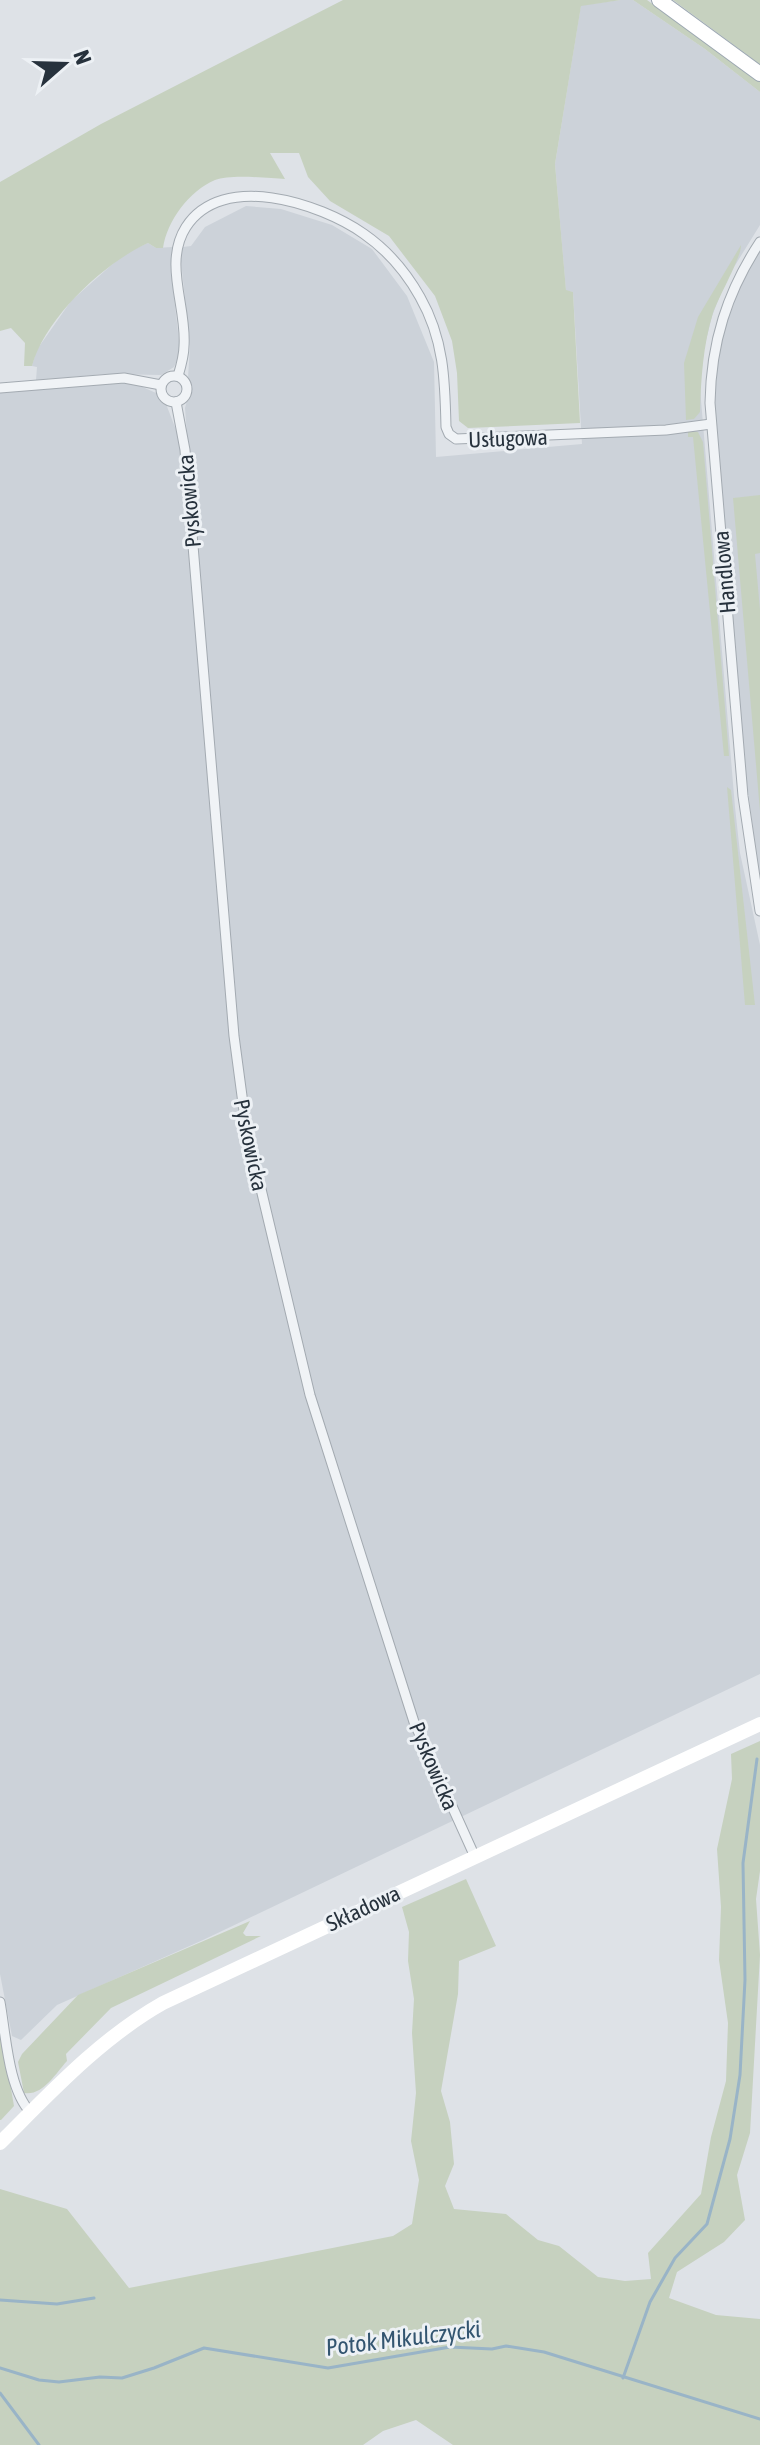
<svg xmlns="http://www.w3.org/2000/svg" width="760" height="2445" font-family="'Asap Condensed',sans-serif">
<style>
.built{fill:#ccd2d9}
.green{fill:#c6d1bf}
.lines{fill:none;stroke-linecap:round;stroke-linejoin:round}
.stream{stroke:#99b4c7;stroke-width:3}
.minor-casing{stroke:#a3aab1;stroke-width:11}
.primary-casing{stroke:#9da8b2;stroke-width:16}
.minor{stroke:#f0f3f6;stroke-width:9}
.secondary{stroke:#fff;stroke-width:14}
.primary{stroke:#fff;stroke-width:14}
.labels{text-anchor:middle;dominant-baseline:central;stroke-width:6;stroke-linejoin:round;paint-order:stroke}
.street-label{font-size:22px;fill:#27323d;stroke:#edf1f5}
.water-label{font-size:24px;font-style:italic;fill:#335570;stroke:#edf1f5}
</style>
<rect width="100%" height="100%" fill="#dee2e7"/>
<!-- built -->
<g class="built">
<path d="M621,0H633L705,49L760,92V225L726,280L712,316L704,349L700,388L735,807L740,853L760,945V1674L203,1940L57,2005L21,2040L12,2036L0,1974V393L124,383L138,385L156,393L166,404L178,435L180,449L188,448L185,408L191,386L188,378L190,346L181,261L183,247L191,246L205,227L246,206L281,209L332,225L372,249L407,296L434,362L436,457L582,444L573,292L566,291L555,164L581,5Z"/>
<path d="M148,243L156,248L172,247L171,270L179,341V356L174,367L161,375L105,374L36,380L37,367L32,366L36,351L71,301L125,253Z"/>
<path d="M760,250V882L744,760L714,408L719,349L723,328L734,298Z"/>
</g>
<!-- green -->
<g class="green">
<path d="M343,0H621L581,6L555,164L566,290L573,292L580,423L468,428L459,421L457,373L452,341L435,296L389,236L330,201L308,177L299,153H270L285,179C268,178 230,174 215,180C189,191 167,221 163,248H156L148,243C104,263 45,318 32,366H24L25,343L11,328L0,331V182L101,124Z"/>
<path d="M633,0H647L760,82V92L705,49Z"/>
<path d="M673,0H760V65L750,57Z"/>
<path d="M741,245C742,256 718,298 713,313C703,345 701,379 700,412L694,419L686,420L684,363L698,317Z"/>
<path d="M688,430L698,432L703,442L729,756H724L693,437H688Z"/>
<path d="M760,495V553L755,554L760,610V811L733,498Z"/>
<path d="M727,787L731,790L755,1005H745Z"/>
<path d="M760,1741V1871L756,1899L760,1955L750,2133L737,2175L745,2220L724,2242L677,2272L669,2298L716,2315L760,2319V2445H453L416,2420L383,2431L363,2445H0V2189L67,2209L129,2288L393,2236L412,2224L419,2180L411,2141L416,2093L412,2033L414,1999L408,1961L409,1932L402,1907L466,1879L496,1946L459,1961L458,1994L441,2091L450,2122L454,2164L445,2186L454,2209L506,2214L538,2240L559,2246L598,2277L625,2281L651,2279L648,2253L701,2194L711,2137L726,2081L728,2023L719,1960L721,1907L717,1849L732,1779L731,1754Z"/>
<path d="M250,1921L243,1933L246,1936H261L111,2008L66,2054L67,2061C55,2074 43,2096 24,2093L18,2062L22,2054L78,1995Z"/>
<path d="M0,2026L14,2106L1,2120H0Z"/>
</g>
<g class="lines">
<!-- stream -->
<g class="stream">
<path d="M0,2300L57,2304L94,2298"/>
<path d="M0,2368L39,2380L59,2382L100,2377L122,2378L154,2368L204,2348L328,2368L450,2347L492,2349L506,2346L544,2352L760,2419"/>
<path d="M623,2378L650,2302L675,2258L707,2224L730,2139L740,2075L745,1980L743,1863L757,1759"/>
<path d="M0,2393L39,2445"/>
</g>
<defs>
<g id="minor">
<path d="M760,242C727,292 711,343 710,403L743,796L760,911"/>
<circle cx="174" cy="389" r="13"/>
<path d="M178,376C181,366 184,356 184,346C187,307 163,263 186,227C222,171 320,203 364,234C387,250 406,272 420,297C444,339 445,380 446,427L449,434L456,439L666,430L711,424"/>
<path d="M0,388L124,378L161,385"/>
<path d="M176,402L185,450L234,1036L246,1126L310,1395L414,1722L475,1857"/>
<path d="M0,2002C6,2035 8,2089 31,2113"/>
</g>
<path id="primary" d="M659,0L760,74"/>
</defs>
<!-- minor casing -->
<use href="#minor" class="minor-casing"/>
<!-- primary casing -->
<use href="#primary" class="primary-casing"/>
<!-- minor -->
<use href="#minor" class="minor"/>
<!-- secondary -->
<path class="secondary" d="M0,2143C51,2092 101,2038 163,2003L760,1724"/>
<!-- primary -->
<use href="#primary" class="primary"/>
</g>
<g class="labels">
<!-- street labels -->
<g class="street-label">
<text transform="translate(508 438) rotate(-2)">Usługowa</text>
<text transform="translate(189 501) rotate(-95)">Pyskowicka</text>
<text transform="translate(724 572) rotate(-95)">Handlowa</text>
<text transform="translate(251 1145) rotate(78)">Pyskowicka</text>
<text transform="translate(434 1766) rotate(67)">Pyskowicka</text>
<text transform="translate(363 1908) rotate(-25)">Składowa</text>
</g>
<!-- water labels -->
<g class="water-label">
<text transform="translate(403 2338) rotate(-7)">Potok Mikulczycki</text>
</g>
</g>
<!-- north arrow -->
<g transform="translate(64 64) rotate(70)" stroke="#edf1f5" stroke-width="6" paint-order="stroke">
<path d="M0-6L14 30L0 20L-14 30Z" fill="#27323d"/>
<text y="-12" font-size="22" font-weight="bold" text-anchor="middle" fill="#27323d">N</text>
</g>
</svg>
